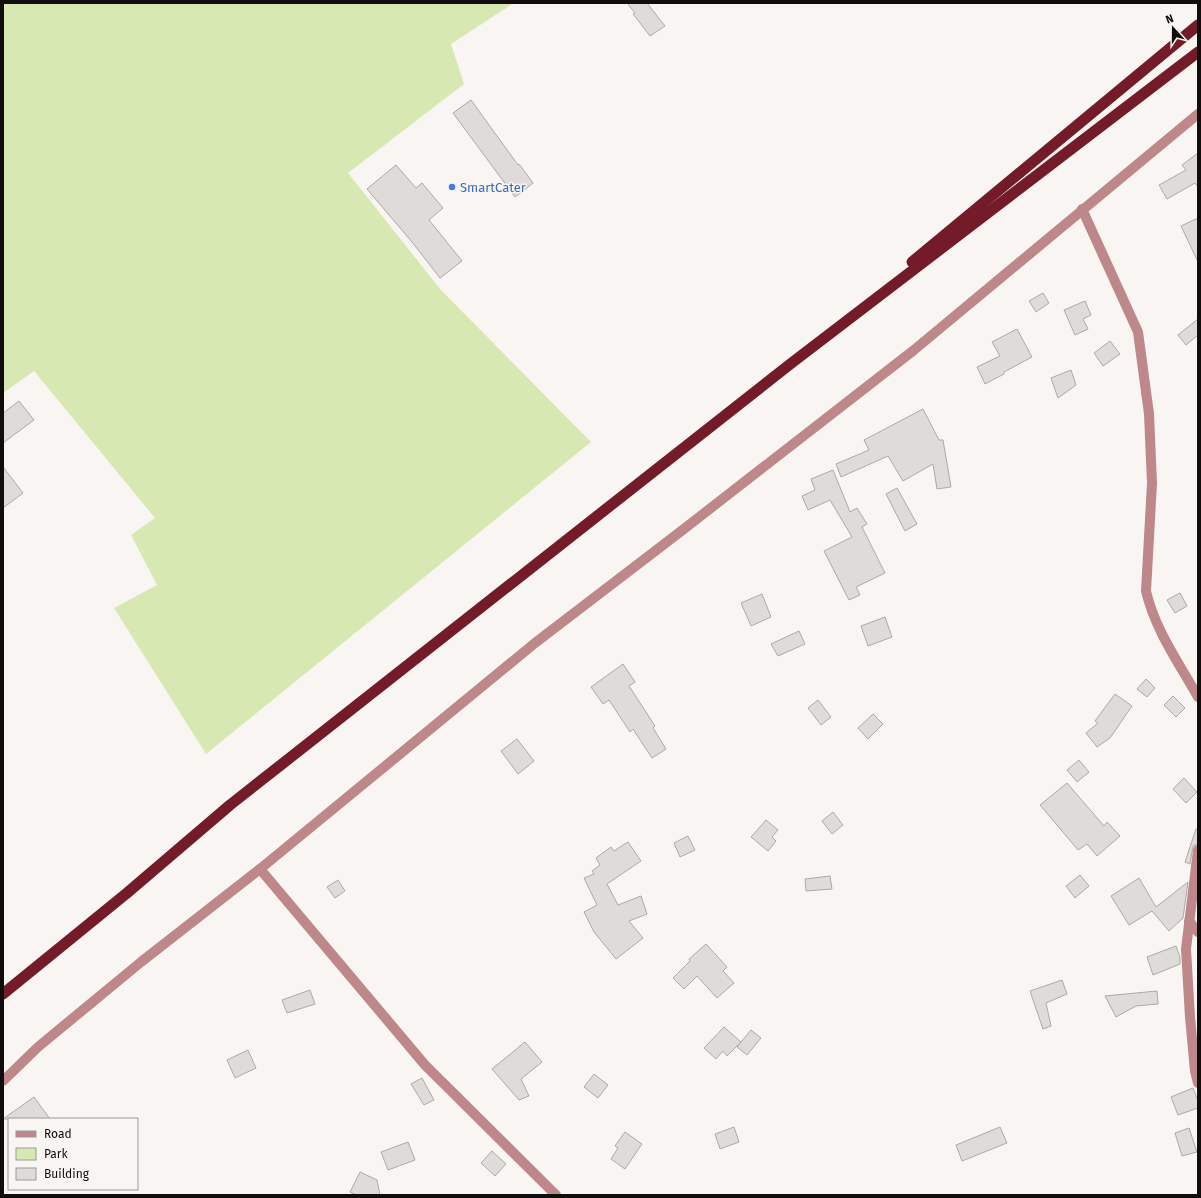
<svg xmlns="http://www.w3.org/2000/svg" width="1201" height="1198" font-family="'Fira Sans',sans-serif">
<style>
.green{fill:#d8e8b2}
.building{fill:#dfdbd8;stroke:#aca9a6}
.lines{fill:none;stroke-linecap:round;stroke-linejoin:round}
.minor{stroke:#be888b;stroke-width:10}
.trunk{stroke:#741b2a;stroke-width:11}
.shop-dot{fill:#3f7fe0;stroke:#f9f5f2;stroke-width:1.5}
.labels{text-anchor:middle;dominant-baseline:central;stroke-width:3;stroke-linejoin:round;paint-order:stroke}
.shop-label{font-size:13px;fill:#366cbe;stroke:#f9f5f2;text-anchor:start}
</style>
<rect width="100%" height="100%" fill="#f9f5f2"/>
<!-- green -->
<path class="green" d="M3,3H514L451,44L464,84L348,173L441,290L591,442L206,754L114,608L157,585L131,535L155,518L34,371L3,393Z"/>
<!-- building -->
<g class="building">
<path d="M627,3H647L665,26L650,36L633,14L635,13Z"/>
<path d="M471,100L518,165L519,164L533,183L515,197L453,113Z"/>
<path d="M1198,153V187L1195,183L1167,199L1159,185L1186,170L1182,165Z"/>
<path d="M396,165L416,188L422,183L443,208L429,220L462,261L440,278L412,242L367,189Z"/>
<path d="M1198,218V262L1181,226Z"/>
<path d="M1043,293L1049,303L1036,312L1029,301Z"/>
<path d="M1085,301L1091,315L1083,319L1088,329L1075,335L1064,310Z"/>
<path d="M1198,319V335L1186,345L1178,335Z"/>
<path d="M1017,329L1032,357L1004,372V374L985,384L977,367L1000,356L992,342Z"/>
<path d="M1110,341L1120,354L1103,366L1094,353Z"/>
<path d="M1071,370L1076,385L1058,398L1051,378Z"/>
<path d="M19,401L34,420L3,443V413Z"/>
<path d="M923,409L939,440H943L951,487L937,489L933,464L903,481L888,456L841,477L836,464L869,450L864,440Z"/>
<path d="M3,467L23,493L3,508Z"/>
<path d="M833,470L850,512L857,508L867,524L862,527L885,573L856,587L860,595L849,600L824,551L852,537L830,500L808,510L802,496L815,490L811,479Z"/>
<path d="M897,488L917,524L905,531L886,494Z"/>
<path d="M1180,593L1187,606L1175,613L1167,600Z"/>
<path d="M762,594L771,617L751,626L741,603Z"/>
<path d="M885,617L892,637L868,646L861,626Z"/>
<path d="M799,631L805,644L778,656L771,644Z"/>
<path d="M623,664L635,682L629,686L655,726L653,728L666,749L652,758L633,729L630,732L609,700L603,704L591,687Z"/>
<path d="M1146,679L1155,688L1147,697L1137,689Z"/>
<path d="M1115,694L1132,706L1110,738L1097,747L1086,733L1098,723L1095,721Z"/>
<path d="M1173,696L1185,708L1176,717L1164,705Z"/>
<path d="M818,700L831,717L821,725L808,708Z"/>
<path d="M873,714L883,724L868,739L858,728Z"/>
<path d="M517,739L534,761L518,774L501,751Z"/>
<path d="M1079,760L1089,772L1077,782L1067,770Z"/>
<path d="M1184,778L1197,792L1186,803L1173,789Z"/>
<path d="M1067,783L1104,826L1107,822L1120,836L1097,856L1087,844L1078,850L1040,805Z"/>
<path d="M833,812L843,825L832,834L822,821Z"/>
<path d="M766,820L778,830L772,837L776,841L768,851L751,837Z"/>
<path d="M1196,829H1198V844L1193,846L1190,864L1185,862Z"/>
<path d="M688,836L695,850L680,857L674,843Z"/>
<path d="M628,842L641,861L607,884L618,905L641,896L647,914L629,921L643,938L616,959L594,932L584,912L597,905L584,878L594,874L592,871L600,865L596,858L611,847L614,851Z"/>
<path d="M1080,875L1089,886L1075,898L1066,886Z"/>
<path d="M830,876L832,889L806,891L805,879Z"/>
<path d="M1139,878L1156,907L1188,882L1183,918L1169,931L1152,911L1129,925L1111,896Z"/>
<path d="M338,880L345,891L335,898L327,887Z"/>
<path d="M706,944L727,967L723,971L734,983L717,998L697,976L684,989L673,978L690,961L689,959Z"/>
<path d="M1176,946L1180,957V964L1153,975L1147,957Z"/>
<path d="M1062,980L1067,994L1046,1003L1051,1026L1043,1029L1030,991Z"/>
<path d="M310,990L315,1004L287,1013L282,1000Z"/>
<path d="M1157,991L1158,1004L1136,1006L1116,1017L1105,996Z"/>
<path d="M724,1027L741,1042L727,1056L723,1051L716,1059L704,1048Z"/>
<path d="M751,1030L761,1038L747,1055L737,1047Z"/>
<path d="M525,1042L542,1062L521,1079L529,1096L519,1100L492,1069Z"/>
<path d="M248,1050L256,1068L235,1078L227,1060Z"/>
<path d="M594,1074L608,1085L598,1098L584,1087Z"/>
<path d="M422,1078L434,1100L424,1105L411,1084Z"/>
<path d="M1193,1088L1198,1101V1108L1178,1115L1171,1097Z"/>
<path d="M34,1097L50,1119H3Z"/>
<path d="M734,1127L739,1142L720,1149L715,1134Z"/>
<path d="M1000,1127L1007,1143L962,1161L956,1145Z"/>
<path d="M1189,1128L1197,1152L1182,1156L1175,1133Z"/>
<path d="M625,1132L642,1144L625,1169L611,1159L618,1148L615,1146Z"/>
<path d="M408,1142L415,1160L388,1170L381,1152Z"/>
<path d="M492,1151L506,1164L495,1176L481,1163Z"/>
<path d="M360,1172L377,1180L380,1195H357L350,1192Z"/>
</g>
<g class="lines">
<!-- minor -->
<g class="minor">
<path d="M1082,209L1138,332L1149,414L1152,483L1146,591C1155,630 1179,663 1198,697"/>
<path d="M1198,850L1186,949L1190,1017L1195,1071L1198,1083"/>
<path d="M260,869L425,1065L556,1195"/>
<path d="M1189,921L1198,932"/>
<path d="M3,1081L38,1047L141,962L260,869L535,643L680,532L914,350L1198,114"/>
</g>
<!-- trunk -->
<g class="trunk">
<path d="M912,262L1198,25"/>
<path d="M3,994L127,893L230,805L789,365L1198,52"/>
</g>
</g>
<!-- markers -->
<circle class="shop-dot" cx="452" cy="187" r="4"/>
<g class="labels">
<!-- shop labels -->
<g class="shop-label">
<text x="460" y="187">SmartCater</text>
</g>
</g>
<!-- border -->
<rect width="1201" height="1198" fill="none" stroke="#100e0d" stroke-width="8"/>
<!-- legend -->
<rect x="8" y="1118" width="130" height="72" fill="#f9f5f2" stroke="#9c9996"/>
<rect x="16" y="1131" width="20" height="6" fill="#be888b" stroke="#9c9996"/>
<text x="44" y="1138" font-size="12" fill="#100e0d">Road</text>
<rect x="16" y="1148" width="20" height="12" fill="#d8e8b2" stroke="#9c9996"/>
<text x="44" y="1158" font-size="12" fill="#100e0d">Park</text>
<rect x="16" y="1168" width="20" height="12" fill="#dfdbd8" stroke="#9c9996"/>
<text x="44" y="1178" font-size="12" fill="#100e0d">Building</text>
<!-- north arrow -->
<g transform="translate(1173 28) rotate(339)" stroke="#f9f5f2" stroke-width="3" paint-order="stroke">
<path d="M0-3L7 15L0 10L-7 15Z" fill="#100e0d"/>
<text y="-6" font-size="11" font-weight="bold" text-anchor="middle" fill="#100e0d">N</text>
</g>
</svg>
